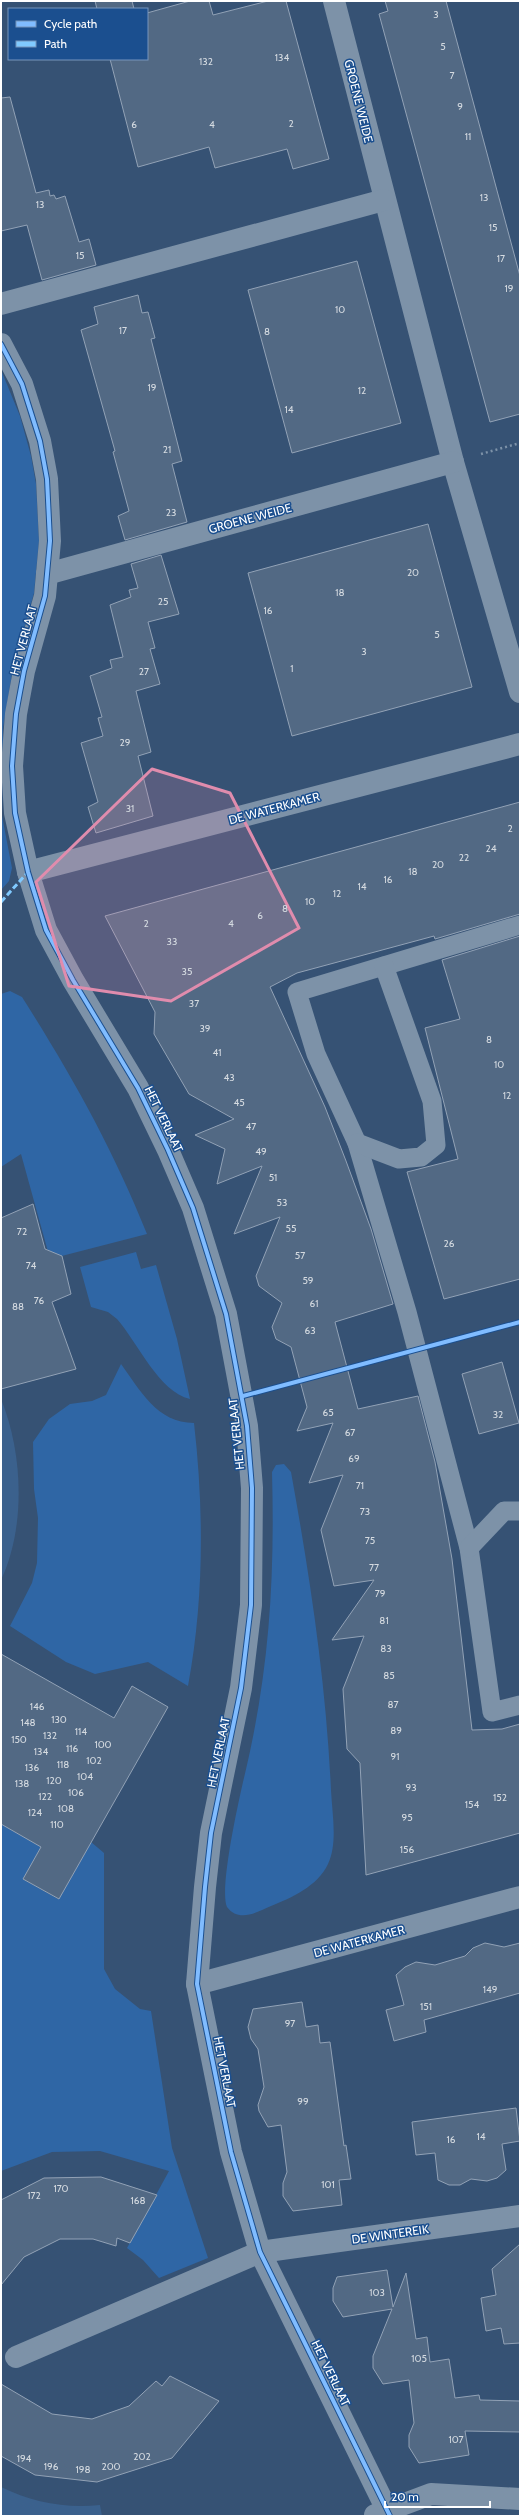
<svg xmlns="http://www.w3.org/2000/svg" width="521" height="2517" font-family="Cabin,sans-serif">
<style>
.green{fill:#2f66a5}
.water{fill:#3b618d}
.building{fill:#526984;stroke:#92a2b6}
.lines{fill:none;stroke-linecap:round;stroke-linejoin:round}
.path{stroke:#7d92a8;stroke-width:2.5;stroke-dasharray:2 3;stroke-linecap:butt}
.lane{stroke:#7d92a8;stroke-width:19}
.street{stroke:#7d92a8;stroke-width:22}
.quiet{stroke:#80caff;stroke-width:3;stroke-dasharray:6 3;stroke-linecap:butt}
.cycleway-casing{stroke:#1b4f8f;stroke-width:6}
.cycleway{stroke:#80bcff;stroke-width:4}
.marked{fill:#e08cad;fill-opacity:0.2;stroke:#e08cad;stroke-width:3;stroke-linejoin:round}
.labels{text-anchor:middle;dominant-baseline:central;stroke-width:3;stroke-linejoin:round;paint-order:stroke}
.number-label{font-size:10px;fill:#d4dae0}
.street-label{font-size:12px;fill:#fff;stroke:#1b4f8f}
</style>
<rect width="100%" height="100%" fill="#365274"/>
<!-- green -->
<g class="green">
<path d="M1,370L20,416L31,456L36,484L39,541L34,593L13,668L3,728L2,816L12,868L9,881L1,890Z"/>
<path d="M10,991L22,997C72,1076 112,1147 147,1234L50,1259L21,1154L1,1167V994Z"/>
<path d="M136,1252L141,1269L156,1265L177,1339L190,1399C159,1392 138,1343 117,1319L108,1312L91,1307L80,1267Z"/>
<path d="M121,1364C140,1390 157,1423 194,1423C204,1510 204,1600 188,1686L148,1662L95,1674L66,1662L10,1626L32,1583L37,1563L38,1518L34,1489L33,1442L49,1419L70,1404L92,1401L106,1395Z"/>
<path d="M284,1464L291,1472C310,1577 326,1682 331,1790C332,1813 338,1843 328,1864C318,1886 291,1898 271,1906C257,1912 239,1923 227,1907C219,1890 238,1804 243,1782C269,1676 275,1581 272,1472L276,1465Z"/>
<path d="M1,1824L41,1847L23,1879L58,1899L91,1842L104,1853V1969L115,1989L140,2009L151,2011L172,2148L208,2258L159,2278L143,2260L127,2248L169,2171L100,2151L52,2152L1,2171Z"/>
</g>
<!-- water -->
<g class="water">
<path d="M1,1399C23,1453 26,1527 1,1580Z"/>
<path d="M1,2487C32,2502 66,2509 100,2505L102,2516H1Z"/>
</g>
<!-- building -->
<g class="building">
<path d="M95,1H132L134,9H97Z"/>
<path d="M190,1H209L213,15L268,1H286L329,159L293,169L287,149L215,168L209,147L138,167L110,59H147V13Z"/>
<path d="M385,1H446L520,276V414L490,422L379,14L388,11Z"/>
<path d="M10,97L36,193L49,190L50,196L54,195L56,199L65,196L79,242L89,239L96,265L42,280L27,225L1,231V98Z"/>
<path d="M357,261L401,423L292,453L248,290Z"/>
<path d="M138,295L142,313L148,312L155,338L151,339L182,461L172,464L187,522L125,540L118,516L129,511L113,452L115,451L81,330L98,324L94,307Z"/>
<path d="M428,524L472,687L292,736L248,573Z"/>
<path d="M161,555L179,614L148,622L155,648L150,649L160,684L136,691L151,752L138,756L153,816L96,833L88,807L98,802L81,743L103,736L98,718L102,717L90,676L112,668L110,660L123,657L110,605L131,597L129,590L138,588L131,564Z"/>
<path d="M520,802V914L435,939L434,936L297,973L270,987L325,1107L346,1161L371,1229L393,1304L335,1322L358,1409L418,1396L435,1462L452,1559L472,1730L502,1729L520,1724V1833L366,1875L360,1763L347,1749L343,1689L364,1636L332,1640L374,1580L334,1586L321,1530L343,1475L309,1483L333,1423L297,1431L307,1407L291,1347L276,1339L272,1327L282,1303L259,1286L256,1276L280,1217L234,1234L262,1166L217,1184L225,1149L195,1135L234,1119L189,1094L154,1034L155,1012L105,916Z"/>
<path d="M520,936V1279L444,1299L407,1172L458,1159L425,1028L460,1019L442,960Z"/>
<path d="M33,1204L45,1249L62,1256L71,1294L52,1302L76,1369L1,1389V1218Z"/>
<path d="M502,1362L519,1423L479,1434L462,1374Z"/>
<path d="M1,1654L114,1718L132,1686L168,1707L59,1899L23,1879L41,1847L1,1824Z"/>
<path d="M485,1943L504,1947L520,1943V1993L424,2020L426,2032L394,2041L386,2010L404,2005L396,1975L405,1967L416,1962L435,1965L465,1956L473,1948Z"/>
<path d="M302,2002L306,2027L318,2025L320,2043L330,2042L344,2146L346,2145L351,2179L339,2180L342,2205L293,2211L283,2196V2183L287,2172L281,2125L268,2127L259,2111L258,2105L264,2087L258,2049L251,2039L248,2027L253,2009Z"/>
<path d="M516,2108L520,2141L502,2144L506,2170L497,2178L487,2181L471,2179L460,2185H449L438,2180L435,2153L416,2155L412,2122Z"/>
<path d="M101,2177L157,2195L130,2243L117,2238L116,2246L93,2239H60L24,2257L1,2285V2200L44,2178Z"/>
<path d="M520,2244V2343L504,2344L501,2328L486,2331L481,2298L496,2295L492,2269Z"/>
<path d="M387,2270L393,2307L406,2273L416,2339L427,2337L430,2362L449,2359L455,2398L479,2395L480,2400L520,2401V2432L465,2431L469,2455L419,2463L409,2447V2435L414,2423L409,2380L383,2384L373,2368V2356L392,2309L343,2317L333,2301V2288L337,2277Z"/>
<path d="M170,2376L219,2401L172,2458L97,2482L35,2475L1,2456V2384L52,2414L92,2419L129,2406L156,2381L162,2386Z"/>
</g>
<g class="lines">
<!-- path -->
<path class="path" d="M481,454L520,443"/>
<!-- lane -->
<g class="lane">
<path d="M520,925L297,992L316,1054L357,1143L407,1312L469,1548L492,1712L520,1705"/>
<path d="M357,1143L399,1159L421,1157L436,1145L432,1101L384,966"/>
<path d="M469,1548L504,1511H520"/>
</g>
<!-- street -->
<g class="street">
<path d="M334,1L453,462L520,692"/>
<path d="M1,304L384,200"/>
<path d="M1,344L22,384L40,441L47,479L50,541L45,596L24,671L16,714L12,766L15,813L28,872L46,930L73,980L138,1088L168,1150L193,1208L226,1314L247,1426L252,1488L251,1605L241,1688L211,1833L205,1887L197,1984L231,2152L260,2252L390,2516"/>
<path d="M47,574L453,462"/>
<path d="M28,872L520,744"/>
<path d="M197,1984L520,1897"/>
<path d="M16,2357L260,2252L520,2216"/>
<path d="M375,2515L431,2494L520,2499"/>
</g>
<!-- quiet -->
<path class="quiet" d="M1,902L28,872"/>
<defs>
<g id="cycleway">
<path d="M1,344L22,384L40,441L47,479L50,541L45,596L24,671L16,714L12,766L15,813L28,872L46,930L73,980L138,1088L168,1150L193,1208L226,1314L247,1426L252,1488L251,1605L241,1688L211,1833L205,1887L197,1984L231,2152L260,2252L390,2516"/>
<path d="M243,1396L520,1322"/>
</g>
</defs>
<!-- cycleway casing -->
<use href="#cycleway" class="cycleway-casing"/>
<!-- cycleway -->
<use href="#cycleway" class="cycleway"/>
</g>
<!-- marked area -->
<path class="marked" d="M152,769L230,793L299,928L171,1001L69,986L36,882Z"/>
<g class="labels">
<!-- number labels -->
<g class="number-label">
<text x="436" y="14">3</text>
<text x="443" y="46">5</text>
<text x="282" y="57">134</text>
<text x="206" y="61">132</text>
<text x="452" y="75">7</text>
<text x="460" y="106">9</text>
<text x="291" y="123">2</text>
<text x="134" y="124">6</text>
<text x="212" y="124">4</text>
<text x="468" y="136">11</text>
<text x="484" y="197">13</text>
<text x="40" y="204">13</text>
<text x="493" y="227">15</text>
<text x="80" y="255">15</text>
<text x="501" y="258">17</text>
<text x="509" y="288">19</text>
<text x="340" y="309">10</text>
<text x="123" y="330">17</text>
<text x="267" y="331">8</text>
<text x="152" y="387">19</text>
<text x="362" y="390">12</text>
<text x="289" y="409">14</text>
<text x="167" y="449">21</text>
<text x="171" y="512">23</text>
<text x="413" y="572">20</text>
<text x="340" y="592">18</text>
<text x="163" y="601">25</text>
<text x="268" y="610">16</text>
<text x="437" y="634">5</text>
<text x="364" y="651">3</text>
<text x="292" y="668">1</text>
<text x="144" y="671">27</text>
<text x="125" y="742">29</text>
<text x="130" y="808">31</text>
<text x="510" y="828">2</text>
<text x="491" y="848">24</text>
<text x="464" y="857">22</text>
<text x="438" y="864">20</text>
<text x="413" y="871">18</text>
<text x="388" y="879">16</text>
<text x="362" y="886">14</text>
<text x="337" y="893">12</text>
<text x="310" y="901">10</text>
<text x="285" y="908">8</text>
<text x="260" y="915">6</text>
<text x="146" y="923">2</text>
<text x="231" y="923">4</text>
<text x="172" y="941">33</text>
<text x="187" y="971">35</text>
<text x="194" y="1003">37</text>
<text x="205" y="1028">39</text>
<text x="489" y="1039">8</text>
<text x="217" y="1052">41</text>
<text x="499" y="1064">10</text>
<text x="229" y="1077">43</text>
<text x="507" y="1095">12</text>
<text x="239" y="1102">45</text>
<text x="251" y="1126">47</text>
<text x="261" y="1151">49</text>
<text x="273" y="1177">51</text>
<text x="282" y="1202">53</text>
<text x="291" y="1228">55</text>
<text x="22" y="1231">72</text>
<text x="449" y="1243">26</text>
<text x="300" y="1255">57</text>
<text x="31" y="1265">74</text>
<text x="308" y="1280">59</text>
<text x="39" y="1300">76</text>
<text x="314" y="1303">61</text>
<text x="18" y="1306">88</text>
<text x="310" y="1330">63</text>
<text x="328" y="1412">65</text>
<text x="498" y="1414">32</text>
<text x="350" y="1432">67</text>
<text x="354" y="1458">69</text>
<text x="360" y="1485">71</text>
<text x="365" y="1511">73</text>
<text x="370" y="1540">75</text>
<text x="374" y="1567">77</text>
<text x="380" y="1593">79</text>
<text x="384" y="1620">81</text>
<text x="386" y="1648">83</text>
<text x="389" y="1675">85</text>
<text x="393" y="1704">87</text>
<text x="37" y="1706">146</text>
<text x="59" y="1719">130</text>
<text x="28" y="1722">148</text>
<text x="396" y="1730">89</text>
<text x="81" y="1731">114</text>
<text x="50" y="1735">132</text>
<text x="19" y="1739">150</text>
<text x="103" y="1744">100</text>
<text x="72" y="1748">116</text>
<text x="41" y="1751">134</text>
<text x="395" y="1756">91</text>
<text x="94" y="1760">102</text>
<text x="63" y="1764">118</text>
<text x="32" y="1767">136</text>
<text x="85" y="1776">104</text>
<text x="54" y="1780">120</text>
<text x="22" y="1783">138</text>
<text x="411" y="1787">93</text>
<text x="76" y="1792">106</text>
<text x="45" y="1796">122</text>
<text x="500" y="1797">152</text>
<text x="472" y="1804">154</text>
<text x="66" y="1808">108</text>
<text x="35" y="1812">124</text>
<text x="407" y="1817">95</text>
<text x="57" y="1824">110</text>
<text x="407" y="1849">156</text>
<text x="490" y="1989">149</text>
<text x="426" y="2006">151</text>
<text x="290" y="2023">97</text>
<text x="303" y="2101">99</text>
<text x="481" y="2136">14</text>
<text x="451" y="2139">16</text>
<text x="328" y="2184">101</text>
<text x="61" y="2188">170</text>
<text x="34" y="2195">172</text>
<text x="138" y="2200">168</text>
<text x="377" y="2292">103</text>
<text x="419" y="2358">105</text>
<text x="456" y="2439">107</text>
<text x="142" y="2456">202</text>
<text x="24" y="2458">194</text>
<text x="51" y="2466">196</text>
<text x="111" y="2466">200</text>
<text x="83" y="2469">198</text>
</g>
<!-- street labels -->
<g class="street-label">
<text transform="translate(359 101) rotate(76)">GROENE WEIDE</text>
<text transform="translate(250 518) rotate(-15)">GROENE WEIDE</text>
<text transform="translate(23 640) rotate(-75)">HET VERLAAT</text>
<text transform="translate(274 808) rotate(-15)">DE WATERKAMER</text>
<text transform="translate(164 1119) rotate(64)">HET VERLAAT</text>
<text transform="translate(236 1434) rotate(-96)">HET VERLAAT</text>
<text transform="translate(218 1752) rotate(-78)">HET VERLAAT</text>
<text transform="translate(359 1941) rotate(-15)">DE WATERKAMER</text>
<text transform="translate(225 2072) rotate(79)">HET VERLAAT</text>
<text transform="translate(390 2234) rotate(-8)">DE WINTEREIK</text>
<text transform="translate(331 2373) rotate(64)">HET VERLAAT</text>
</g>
</g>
<!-- border -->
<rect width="521" height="2517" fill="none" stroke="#ffffff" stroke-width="4"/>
<!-- legend -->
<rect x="8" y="8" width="140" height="52" fill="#1b4f8f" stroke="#7695bc"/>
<rect x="16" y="21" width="20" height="6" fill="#80bcff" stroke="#7695bc"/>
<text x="44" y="28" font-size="12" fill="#ffffff">Cycle path</text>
<rect x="16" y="41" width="20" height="6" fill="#80caff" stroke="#7695bc"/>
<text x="44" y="48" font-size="12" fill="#ffffff">Path</text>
<!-- scale -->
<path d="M385 2501v6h105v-6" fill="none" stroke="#ffffff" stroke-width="2"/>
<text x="391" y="2501" font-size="12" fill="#ffffff" stroke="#1b4f8f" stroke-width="3" paint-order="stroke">20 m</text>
</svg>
